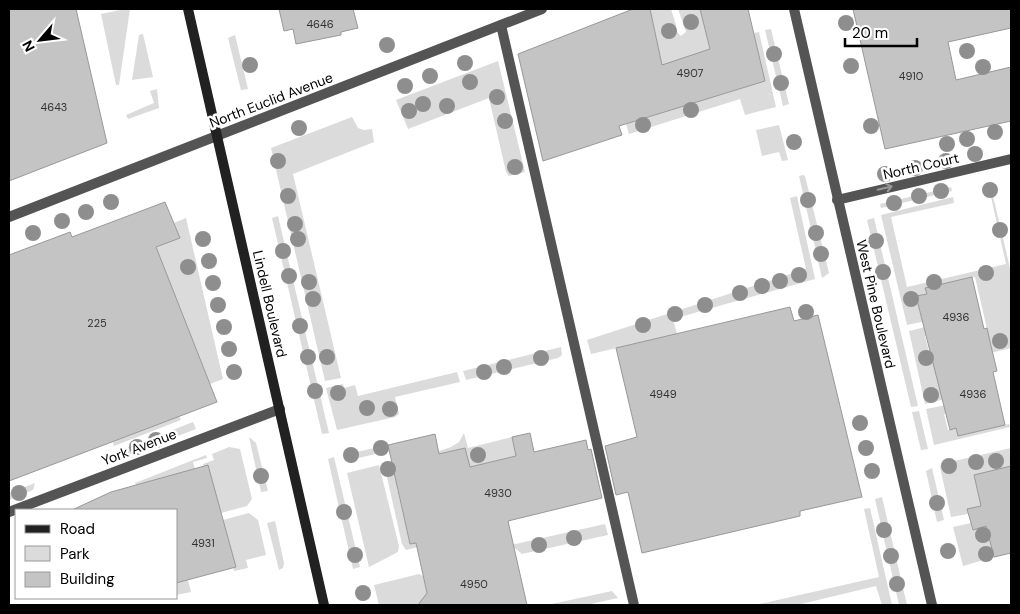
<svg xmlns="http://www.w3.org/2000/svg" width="1020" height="614" font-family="'DM Sans',sans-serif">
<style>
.green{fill:#dbdbdb}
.building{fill:#c4c4c4;stroke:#989898}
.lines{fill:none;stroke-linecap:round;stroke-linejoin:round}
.service{stroke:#545454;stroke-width:10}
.minor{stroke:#545454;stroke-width:10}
.secondary{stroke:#212121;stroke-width:10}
.tree{fill:#8e8e8e}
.oneway{stroke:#989898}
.labels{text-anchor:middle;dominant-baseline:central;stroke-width:5;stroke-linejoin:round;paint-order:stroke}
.number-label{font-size:11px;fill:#313131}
.street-label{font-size:14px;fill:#000;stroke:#fff}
</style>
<rect width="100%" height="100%" fill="#fff"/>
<!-- green -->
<g class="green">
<path d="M125,9H130L119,85H116L101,14Z"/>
<path d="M650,9H671L676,25L674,29L681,36L686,32L678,9H700L710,49L662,65Z"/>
<path d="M771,29L789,104L783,106L765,30Z"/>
<path d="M759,32L776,107L745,115L740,99L629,134L626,124L765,81L754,33Z"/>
<path d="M143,34L153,77L132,80L139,35Z"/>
<path d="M235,35L248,89L241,90L228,38Z"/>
<path d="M498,61L525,172L509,176L506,172L489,98L408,129L396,100Z"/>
<path d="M157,89L159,108L128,119L126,115L154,103L150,91Z"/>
<path d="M352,117L358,128L364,130L372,129L374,142L293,174L341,378L325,381L271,148Z"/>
<path d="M779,125L788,160L782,161L779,152L762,156L756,130Z"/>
<path d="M803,175L805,176L829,273L822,278L799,176Z"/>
<path d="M951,187L952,191L881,208L880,204Z"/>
<path d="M989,188H991L1011,272V348L942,365L936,375L940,390L948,388L949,398L925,404L909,331L933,325L934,333L925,336L929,352L938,350L940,357L991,346L975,277L925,288L927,294L916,297L920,313L930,311L931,320L907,325L881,215L953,197L954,203L891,217L907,287L1006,264Z"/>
<path d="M797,196L815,279L673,319L677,334L591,354L587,340L806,269L790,198Z"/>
<path d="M278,216L329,433L322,434L272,218Z"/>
<path d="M186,218L223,379L210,384L156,247L180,238L174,223Z"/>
<path d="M874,218L918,406L911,407L867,220Z"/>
<path d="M561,347L562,355L558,358L466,380L463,371Z"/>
<path d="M457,372L460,382L395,397L399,414L395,417L337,430L326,388L343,384L344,388L355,385L358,396Z"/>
<path d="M951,404L953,412L944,414L948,430L956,428L958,436L1009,424L1010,427L934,445L926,409Z"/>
<path d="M919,411L928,449L921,450L912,412Z"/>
<path d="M179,416L181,420L114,446L113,442Z"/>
<path d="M193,422L196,429L123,457L118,456L116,452Z"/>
<path d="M464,433L468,448L512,437L516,456L470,467L465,448L439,454V451L451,447L459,442Z"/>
<path d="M249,437L256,443L268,491L261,492Z"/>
<path d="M388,445L389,451L345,461L343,455Z"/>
<path d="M229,447L240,449L252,499L247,506L221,513L203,464L214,460L212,454Z"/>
<path d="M1011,448V466L974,475L981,506L967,509L968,514L951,517L940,467L941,464Z"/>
<path d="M206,455L207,458L193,462L195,469L136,485L135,483Z"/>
<path d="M334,457L360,567L353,569L328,459Z"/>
<path d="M392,462L401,487L397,488L410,544L437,538L438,542L406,550L402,544L384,464Z"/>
<path d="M379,465L399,546L398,552L369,567L347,473Z"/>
<path d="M932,468L944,520L937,522L926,471Z"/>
<path d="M35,483L33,490L9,500V493Z"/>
<path d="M882,497L907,605H899L875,499Z"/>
<path d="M870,508L892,605H882L876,586L797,605H755L879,577L864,509Z"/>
<path d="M249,513L258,520L266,555L246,560L248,568L234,571L233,568L236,567L223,520Z"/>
<path d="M275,521L284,563L283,568L279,570L267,523Z"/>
<path d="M971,523L972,530L986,526L994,557L963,566L953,527Z"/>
<path d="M605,524L608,535L522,554L511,545Z"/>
<path d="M419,574L423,576L427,593L426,602L415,605H379L374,585Z"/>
<path d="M188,580L191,592L176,595V583Z"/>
<path d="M612,591L618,598L586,605H547Z"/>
</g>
<!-- building -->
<g class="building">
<path d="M9,9H76L107,143L9,181Z"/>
<path d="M279,9H353L358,28L341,32V35L296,44L293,29L284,31Z"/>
<path d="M633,9H650L662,65L710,49L700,9H748L765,81L619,126L622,135L543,161L518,54Z"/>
<path d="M853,9H1011V28L948,42L956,80L1011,67V121L885,149Z"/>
<path d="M165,202L180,238L156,247L217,402L9,481V255L70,232L72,237Z"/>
<path d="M972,277L984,329L987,328L991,346L997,371L993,372L1005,425L958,436L956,428L950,430L916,296L927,294L925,288Z"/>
<path d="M790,307L794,321L818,315L862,497L800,511V516L642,553L628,492L616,495L605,446L637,437L616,348Z"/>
<path d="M530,433L534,452L586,440L588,450L591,449L602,498L508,521L527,605H418L427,593L416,543L410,544L388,445L435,434L439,454L465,448L470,467L516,456L512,437Z"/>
<path d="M208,465L236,567L176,583V510H72L111,492Z"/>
<path d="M1011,466V553L994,557L986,526L973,530L967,509L981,506L974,475Z"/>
</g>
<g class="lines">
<!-- service -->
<path class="service" d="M501,25L634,605"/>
<!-- minor -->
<g class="minor">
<path d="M794,9L932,605"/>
<path d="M837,200L1011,159"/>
<path d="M9,217L542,9"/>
<path d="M9,512L280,409"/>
</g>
<!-- secondary -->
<path class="secondary" d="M188,9L324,605"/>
</g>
<!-- trees -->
<g class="tree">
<circle cx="691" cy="22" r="8"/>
<circle cx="846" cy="23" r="8"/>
<circle cx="669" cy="31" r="8"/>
<circle cx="387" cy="45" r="8"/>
<circle cx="967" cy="51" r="8"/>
<circle cx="774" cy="54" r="8"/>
<circle cx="465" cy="63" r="8"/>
<circle cx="250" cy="65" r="8"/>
<circle cx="851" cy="66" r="8"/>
<circle cx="983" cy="67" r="8"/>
<circle cx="430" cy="76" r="8"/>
<circle cx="470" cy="82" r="8"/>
<circle cx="781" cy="83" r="8"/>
<circle cx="405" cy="86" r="8"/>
<circle cx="497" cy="97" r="8"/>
<circle cx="423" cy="104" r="8"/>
<circle cx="447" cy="106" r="8"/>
<circle cx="691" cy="110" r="8"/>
<circle cx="409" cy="111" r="8"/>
<circle cx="505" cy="121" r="8"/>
<circle cx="643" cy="125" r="8"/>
<circle cx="871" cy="126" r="8"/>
<circle cx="299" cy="128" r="8"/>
<circle cx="995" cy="132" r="8"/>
<circle cx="967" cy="139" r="8"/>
<circle cx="794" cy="142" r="8"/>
<circle cx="947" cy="144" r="8"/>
<circle cx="975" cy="154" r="8"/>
<circle cx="278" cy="161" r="8"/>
<circle cx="946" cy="161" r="8"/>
<circle cx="515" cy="167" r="8"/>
<circle cx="915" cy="168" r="8"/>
<circle cx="885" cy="174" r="8"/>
<circle cx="990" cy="190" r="8"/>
<circle cx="941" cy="191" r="8"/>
<circle cx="288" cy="196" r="8"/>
<circle cx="919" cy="196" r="8"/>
<circle cx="808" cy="200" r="8"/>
<circle cx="111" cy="202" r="8"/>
<circle cx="894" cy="203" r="8"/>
<circle cx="86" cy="212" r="8"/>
<circle cx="62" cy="221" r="8"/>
<circle cx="295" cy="224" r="8"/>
<circle cx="1000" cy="230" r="8"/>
<circle cx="33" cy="233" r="8"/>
<circle cx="816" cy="233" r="8"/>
<circle cx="203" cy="239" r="8"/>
<circle cx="298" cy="239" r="8"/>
<circle cx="876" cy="241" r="8"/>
<circle cx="283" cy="251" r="8"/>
<circle cx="821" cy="254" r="8"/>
<circle cx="209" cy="261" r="8"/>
<circle cx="188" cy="267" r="8"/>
<circle cx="883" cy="272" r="8"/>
<circle cx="986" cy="273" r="8"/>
<circle cx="799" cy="275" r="8"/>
<circle cx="289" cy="276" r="8"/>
<circle cx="780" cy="281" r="8"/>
<circle cx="309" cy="282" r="8"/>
<circle cx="934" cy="282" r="8"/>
<circle cx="213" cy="283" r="8"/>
<circle cx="762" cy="286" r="8"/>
<circle cx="740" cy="293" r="8"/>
<circle cx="313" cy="299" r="8"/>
<circle cx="911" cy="299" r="8"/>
<circle cx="218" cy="305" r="8"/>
<circle cx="705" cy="305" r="8"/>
<circle cx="806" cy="312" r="8"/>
<circle cx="675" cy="314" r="8"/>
<circle cx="643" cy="325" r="8"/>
<circle cx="300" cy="326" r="8"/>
<circle cx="224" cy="327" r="8"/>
<circle cx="1000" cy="341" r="8"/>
<circle cx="229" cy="349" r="8"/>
<circle cx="308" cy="357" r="8"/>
<circle cx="327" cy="357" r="8"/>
<circle cx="541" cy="358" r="8"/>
<circle cx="926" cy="358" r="8"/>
<circle cx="504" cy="367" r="8"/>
<circle cx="234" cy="372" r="8"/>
<circle cx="484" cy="372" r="8"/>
<circle cx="315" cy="391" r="8"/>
<circle cx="338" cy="393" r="8"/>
<circle cx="931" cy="395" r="8"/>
<circle cx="367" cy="408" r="8"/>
<circle cx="390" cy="409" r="8"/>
<circle cx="860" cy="423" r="8"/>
<circle cx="156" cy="440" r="8"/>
<circle cx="137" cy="447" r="8"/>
<circle cx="381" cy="448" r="8"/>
<circle cx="866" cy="448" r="8"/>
<circle cx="351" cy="455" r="8"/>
<circle cx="478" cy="455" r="8"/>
<circle cx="996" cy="461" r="8"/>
<circle cx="976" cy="462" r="8"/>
<circle cx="949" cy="466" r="8"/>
<circle cx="388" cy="469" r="8"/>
<circle cx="872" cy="471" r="8"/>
<circle cx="261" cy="476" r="8"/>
<circle cx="19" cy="493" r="8"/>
<circle cx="937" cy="503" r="8"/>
<circle cx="344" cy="512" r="8"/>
<circle cx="884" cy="530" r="8"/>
<circle cx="983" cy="535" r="8"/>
<circle cx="574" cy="538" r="8"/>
<circle cx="539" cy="545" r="8"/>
<circle cx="948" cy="551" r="8"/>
<circle cx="986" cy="554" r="8"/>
<circle cx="355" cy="555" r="8"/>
<circle cx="891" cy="556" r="8"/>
<circle cx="897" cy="584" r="8"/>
<circle cx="363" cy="593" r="8"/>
</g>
<!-- one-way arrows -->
<defs><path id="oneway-shaft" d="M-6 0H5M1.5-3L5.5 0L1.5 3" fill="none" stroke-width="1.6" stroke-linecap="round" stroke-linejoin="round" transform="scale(1.25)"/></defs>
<use class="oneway" href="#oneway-shaft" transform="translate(885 188) rotate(-13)"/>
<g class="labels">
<!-- number labels -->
<g class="number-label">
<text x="320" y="24">4646</text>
<text x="690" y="73">4907</text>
<text x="911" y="76">4910</text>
<text x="54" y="107">4643</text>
<text x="956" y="317">4936</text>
<text x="97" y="323">225</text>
<text x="663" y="394">4949</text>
<text x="973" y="394">4936</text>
<text x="498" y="493">4930</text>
<text x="203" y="543">4931</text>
<text x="474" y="584">4950</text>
</g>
<!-- street labels -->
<g class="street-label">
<text transform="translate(271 100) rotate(-21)">North Euclid Avenue</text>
<text transform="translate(921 166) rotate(-13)">North Court</text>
<text transform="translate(270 304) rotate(77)">Lindell Boulevard</text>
<text transform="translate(876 304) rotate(77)">West Pine Boulevard</text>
<text transform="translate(139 447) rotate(-21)">York Avenue</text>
</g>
</g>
<!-- border -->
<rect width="1020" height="614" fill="none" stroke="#000000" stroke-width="20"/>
<!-- legend -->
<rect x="15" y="509" width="162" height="90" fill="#ffffff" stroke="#999999"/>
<rect x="25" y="525" width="25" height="8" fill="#212121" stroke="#999999"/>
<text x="60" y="534" font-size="15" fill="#000000">Road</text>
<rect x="25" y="546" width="25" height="15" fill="#dbdbdb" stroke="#999999"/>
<text x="60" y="559" font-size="15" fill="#000000">Park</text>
<rect x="25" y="572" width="25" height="15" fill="#c4c4c4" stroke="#999999"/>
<text x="60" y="584" font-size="15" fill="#000000">Building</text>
<!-- north arrow -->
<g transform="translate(40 40) rotate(242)" stroke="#ffffff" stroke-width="4" paint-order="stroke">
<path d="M0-4L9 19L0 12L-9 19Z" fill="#000000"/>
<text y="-8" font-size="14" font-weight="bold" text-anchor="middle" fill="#000000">N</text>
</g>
<!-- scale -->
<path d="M845 38v8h72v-8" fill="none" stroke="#000000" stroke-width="2.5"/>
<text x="852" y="38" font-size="15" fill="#000000" stroke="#ffffff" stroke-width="4" paint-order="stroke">20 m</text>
</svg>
